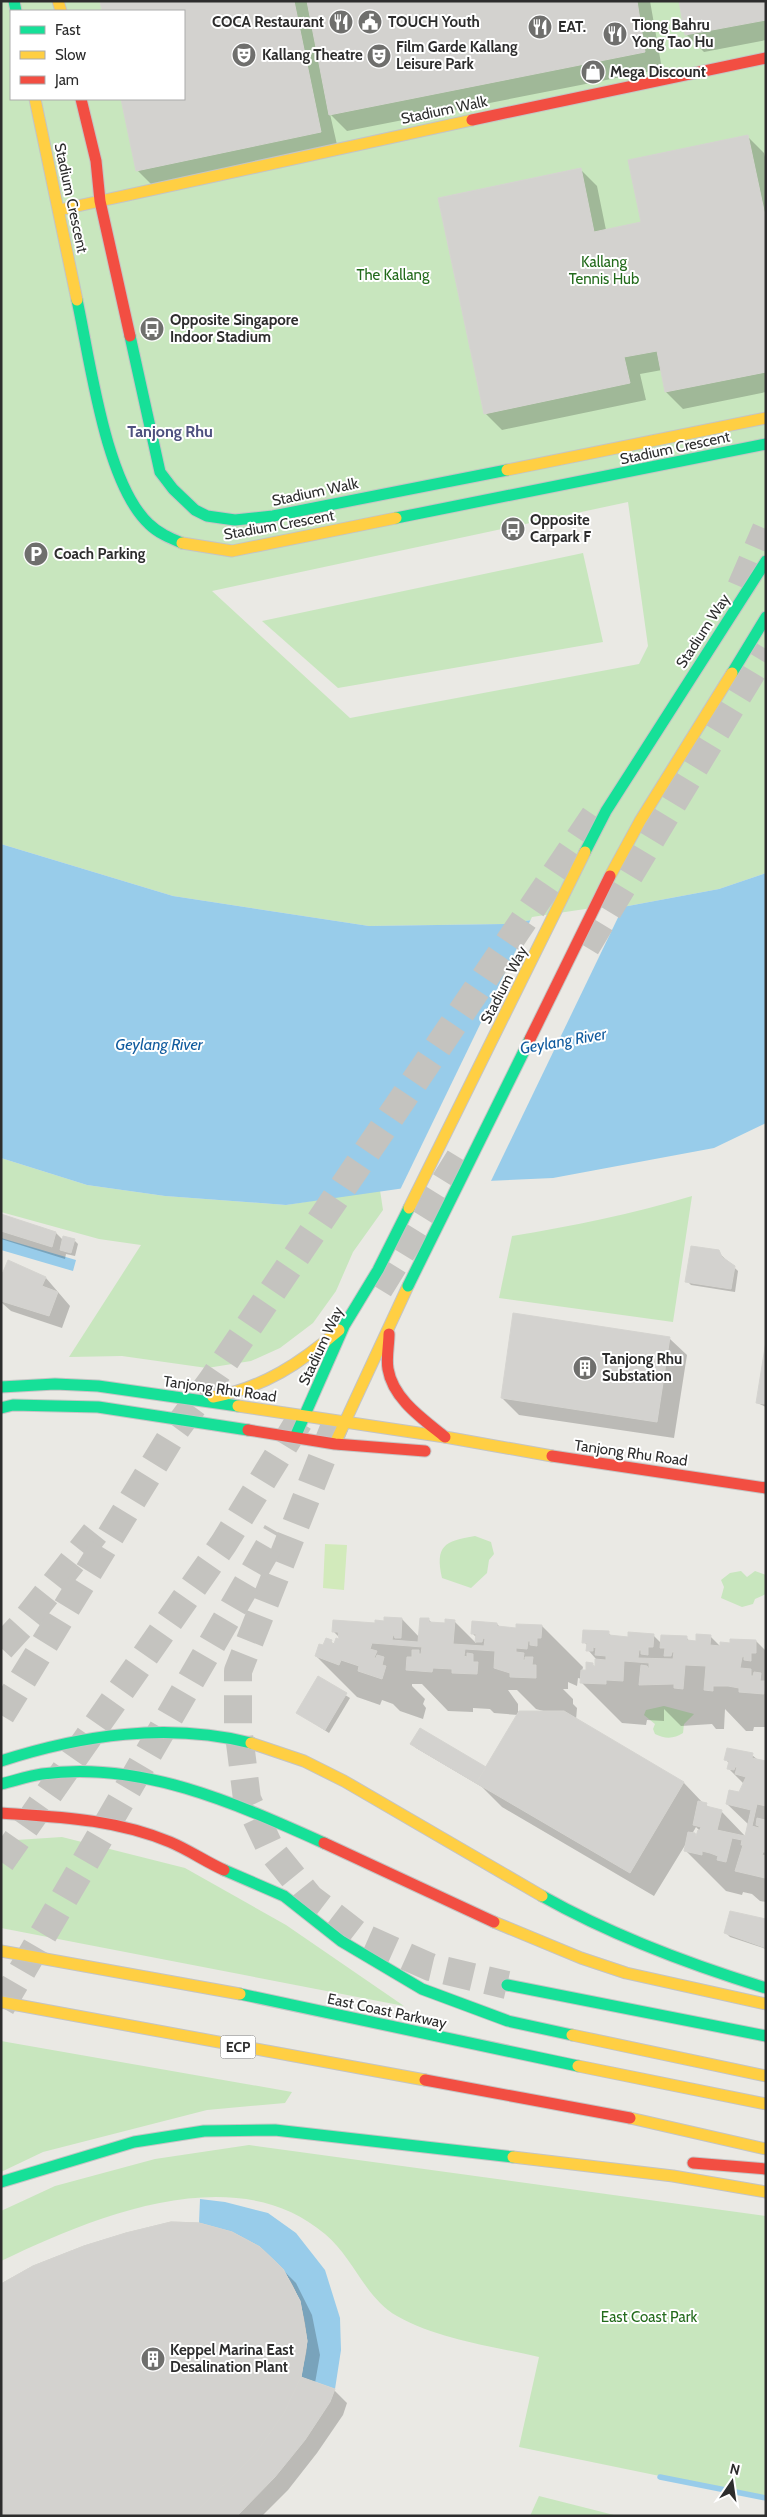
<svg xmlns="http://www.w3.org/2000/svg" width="767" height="2517" font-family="Cabin,sans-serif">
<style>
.green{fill:#c8e6be;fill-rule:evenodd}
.pitch{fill:#d2eabb}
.water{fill:#98ccea}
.pier{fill:#eae9e4}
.shadow{fill:#0003;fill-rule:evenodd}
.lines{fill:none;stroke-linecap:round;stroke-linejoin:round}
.stream{stroke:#98ccea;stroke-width:5.5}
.building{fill:#d3d2cf;stroke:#d5d4d0}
.highway-tunnel{stroke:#c4c3bf;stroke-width:28;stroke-dasharray:28 14;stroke-linecap:butt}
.fast-casing{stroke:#c4c4c4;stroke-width:13}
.slow-casing{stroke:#c4c4c4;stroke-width:13}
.jam-casing{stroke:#c4c4c4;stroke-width:13}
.fast{stroke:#16e098;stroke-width:11}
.slow{stroke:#ffcf43;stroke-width:11}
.jam{stroke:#f24e42;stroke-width:11}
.fast-bridge-casing{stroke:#c4c4c4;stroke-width:13;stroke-linecap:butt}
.jam-bridge-casing{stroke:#c4c4c4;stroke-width:13;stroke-linecap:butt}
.fast-bridge{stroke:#16e098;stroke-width:11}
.jam-bridge{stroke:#f24e42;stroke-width:11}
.labels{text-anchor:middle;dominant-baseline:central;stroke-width:4;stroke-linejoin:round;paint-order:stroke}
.shield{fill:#fff;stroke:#6c6c6c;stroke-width:1}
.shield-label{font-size:14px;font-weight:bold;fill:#2d2d2d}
.poi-label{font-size:15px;font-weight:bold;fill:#2d2d2d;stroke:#fff;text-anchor:start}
.street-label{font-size:15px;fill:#2d2d2d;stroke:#fff}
.park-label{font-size:15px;fill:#236b1c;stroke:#fff}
.neighbourhood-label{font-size:16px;font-weight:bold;fill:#4d507e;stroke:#fff}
.water-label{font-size:16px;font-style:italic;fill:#105b9e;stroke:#fff}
</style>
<rect width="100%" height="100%" fill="#eae9e4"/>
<!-- green -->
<g class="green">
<path d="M1,1H766V873L719,889L628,906L504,924L369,926L173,896L1,844ZM11,11H184V99H11ZM628,502L648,646L639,664L350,718L212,591Z"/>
<path d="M583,553L603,642L338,688L262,621Z"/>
<path d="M1,1158L87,1185L165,1196L286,1205L380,1190L383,1210L353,1252L336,1291L313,1323L280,1348L251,1361L207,1368L122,1356L69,1357L141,1245L99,1239L1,1212Z"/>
<path d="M692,1196L673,1322L499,1298L512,1236C573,1226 632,1214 692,1196Z"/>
<path d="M475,1536L491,1542L494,1554L489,1560L487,1573L471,1588L442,1578C435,1546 444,1541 475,1536Z"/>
<path d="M741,1571L747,1577L755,1571L766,1575V1594L755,1599L753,1604L742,1607L721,1598L724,1587L721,1580L730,1573Z"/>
<path d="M664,1706L694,1714L684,1724L683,1733C674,1739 665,1739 655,1734L653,1729L655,1724L644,1715L646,1710Z"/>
<path d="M62,1837L185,1868L286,1925L404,2006L1,1928V1841Z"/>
<path d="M1,2041L292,2092L285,2103L207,2110L43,2152L1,2172Z"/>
<path d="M249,2145L766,2216V2498L519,2447L539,2357C492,2346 440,2340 397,2316C365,2298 353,2257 325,2234C235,2157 93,2217 1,2261V2211L55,2186L155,2159Z"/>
<path d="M539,2496L618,2516H530Z"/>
</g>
<!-- pitch -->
<path class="pitch" d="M325,1544L347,1545L344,1590L323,1588Z"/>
<!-- water -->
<g class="water">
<path d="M1,844L173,896L369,926L504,924L628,906L719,889L766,873V1123L714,1148L553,1178L440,1183L286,1205L165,1196L87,1185L1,1158Z"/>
<path d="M1,1238L76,1260L73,1271L1,1250Z"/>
<path d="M200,2199L225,2202L268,2213L296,2233L325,2270L340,2318L341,2350L335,2389L301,2377C303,2366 308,2351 307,2339C301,2268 263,2241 199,2223Z"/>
</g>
<!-- pier -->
<path class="pier" d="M625,903L490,1183L400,1190L532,917Z"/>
<!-- shadow -->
<g class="shadow">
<path d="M102,1H650L662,69L347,131L330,114L338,149L154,187L137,170L122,99H184V11H104Z"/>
<path d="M680,1H766V40L704,52L687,35Z"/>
<path d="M747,136L764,153L766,161V392L683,409L666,392L662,370L640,374L646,400L502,430L485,413L580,169L597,186L606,230L642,223Z"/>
<path d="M1,1216L56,1233L64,1241L74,1240L78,1244L75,1256L66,1254L65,1259L1,1239Z"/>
<path d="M718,1252L738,1271L735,1292L691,1285L687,1281Z"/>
<path d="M1,1271L4,1274L46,1278L70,1306L62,1328L11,1311L2,1303L1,1306Z"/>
<path d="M670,1339L687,1355L674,1438L519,1415L502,1398Z"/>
<path d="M766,1349V1407L757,1403Z"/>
<path d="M402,1619L420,1638L428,1619L432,1623L446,1624L454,1621L476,1643L477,1638L472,1633L497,1624L501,1628L518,1629L542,1626L583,1667L582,1671H587L592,1664L596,1668V1659L588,1650V1646L584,1642L608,1633L613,1637L629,1638L653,1635L662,1644L686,1637L690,1642H697L710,1636L721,1647L756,1641L766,1651V1727H754L753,1731H746L725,1709L724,1729H716L712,1724L681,1726L664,1709V1721L647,1720L646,1725L622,1723L581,1682L582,1679L578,1678L577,1686L568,1682V1689H563L573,1699V1704L577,1708L576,1720L684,1783L703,1803L712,1809L721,1811L746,1837L749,1825L727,1804L740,1793L744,1784L728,1768L729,1763L726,1760L752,1755L758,1760L766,1762V1902L760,1901L752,1894L743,1892L742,1895L726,1891L685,1850L687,1842L654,1896L502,1807L482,1787L416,1748L412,1744L486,1769L547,1712L536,1709L517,1690H508L518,1704V1715L494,1713L490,1709L473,1708V1712L448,1711L422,1684H412V1686L425,1699L423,1704L426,1708L423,1719L400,1711L393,1704L382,1700L380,1705L357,1697L316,1656L324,1647L327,1640L335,1644L343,1641L333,1631ZM696,1827L699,1830L697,1837L692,1834Z"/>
<path d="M318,1678L350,1698L329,1733L298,1713Z"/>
<path d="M766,1920V1949L730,1937L726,1933Z"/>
<path d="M283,2270L296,2283L312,2315L320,2355L315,2383L334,2390L347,2403L343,2415L317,2453L288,2490L262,2516H1Z"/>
</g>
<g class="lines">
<!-- stream -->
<path class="stream" d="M660,2477L766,2498"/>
</g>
<!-- building -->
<g class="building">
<path d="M100,1H294L321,132L136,171L121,99H184V11H102Z"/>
<path d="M307,1H637L645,52L329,115Z"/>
<path d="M679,1H766V20L685,35Z"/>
<path d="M748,135L766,220V372L665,392L657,351L624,357L630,383L484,414L438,198L581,168L594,232L641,222L628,160Z"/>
<path d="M1,1214L56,1232L52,1247L1,1231Z"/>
<path d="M63,1236L75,1239L71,1253L60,1250Z"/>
<path d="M691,1246L719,1250L722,1257L735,1266L731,1289L685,1282Z"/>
<path d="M8,1260L46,1277L42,1286L58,1292L49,1316L1,1301V1277Z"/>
<path d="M513,1313L670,1337L657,1422L501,1398Z"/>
<path d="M766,1341V1404L756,1403Z"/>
<path d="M384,1617L402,1618L401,1638H395L393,1634L392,1640L418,1642L420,1618H429V1622L445,1623V1619L455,1620L453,1644L484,1646L485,1639L483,1638L482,1642H475L476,1634H471L472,1621L497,1623V1626L516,1628V1624L542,1625L541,1638H537V1646L530,1645V1641H528L527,1649L516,1648V1652L524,1653L523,1660H525V1657H533L532,1665H536V1678L510,1677V1673L494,1668L495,1651L465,1649L464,1656L467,1657V1653L473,1654V1662H478L477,1674L452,1673V1669L433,1668L432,1672L406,1670L407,1657H412V1650H419V1654H421L422,1647L372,1643L370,1649L377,1651L374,1658H376L377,1655L384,1657L382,1665L386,1666L382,1679L358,1671L359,1666L341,1660L339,1665L315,1656L319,1644L323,1645L326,1638L332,1640L331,1643L334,1644L336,1638L339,1639L338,1632H332L333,1620L375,1623V1620L384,1621Z"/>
<path d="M583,1630L609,1631V1635L628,1637V1632L654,1634L653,1647H648V1655L641,1654V1650H639L638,1658L673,1659L674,1652H672L671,1656H664L665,1648H660L661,1635L687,1636V1640L696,1641V1634L711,1635L710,1645L720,1646V1642L730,1643V1639L756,1640V1653H751V1661L744,1660V1656L742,1657L740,1668L751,1669V1676H753L754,1672L761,1673L760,1681H765L764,1694L739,1692V1688L728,1686H713V1691L704,1690L706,1666L685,1665L683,1689L674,1688V1684L639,1685L641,1665L647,1666L649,1669V1663L624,1661L623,1681L606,1680V1684L580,1683L581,1670H586V1662L593,1663V1666H595V1659L606,1660V1656L595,1655L596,1648L593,1647V1651H586L587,1643H582Z"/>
<path d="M318,1676L347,1693L325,1730L296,1713Z"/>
<path d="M519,1711H564L684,1782L630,1873L476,1783Z"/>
<path d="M420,1728L486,1767L476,1783L410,1744Z"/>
<path d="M727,1748L753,1753L752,1758L766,1761V1806L757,1804L752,1826L759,1828V1826L756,1825L757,1818L765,1820L766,1817V1852H763L762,1855L766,1856L765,1878L735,1871L743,1845H741L742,1840L732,1838L726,1862L717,1860L718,1856L710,1853L702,1851V1855L684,1851L688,1832L695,1833L696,1836L698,1830H700L701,1827L693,1825L698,1801L707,1803L706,1806L722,1810L717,1830L745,1836L751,1810L726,1804L729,1790L739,1792L746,1777L735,1774L737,1767H735L734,1770L727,1769L729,1761L724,1760Z"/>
<path d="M730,1911L766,1919V1948L724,1933Z"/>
<path d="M171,2222L199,2223L232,2232L260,2247L283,2269L300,2301L307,2341L301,2377L335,2389L330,2402L305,2440L275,2477L237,2516H1V2284L33,2266L84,2246L126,2233Z"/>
<path d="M171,2222L199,2223L232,2232L260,2247L283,2269L300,2301L307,2341L301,2377L284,2413L255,2454L192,2516H1V2284L33,2266L84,2246L126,2233Z"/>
</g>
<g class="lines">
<!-- highway-tunnel -->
<g class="highway-tunnel">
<path d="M741,587L766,529"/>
<path d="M586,947L766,649"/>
<path d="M379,1289L465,1149"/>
<path d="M337,1420L238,1671V1727L247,1799L271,1850L310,1898L358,1935L430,1967L507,1985"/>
<path d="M1,1648L22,1625L95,1533"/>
<path d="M1,1715L174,1432L213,1379L595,815"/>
<path d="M1,1862L224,1543L301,1418"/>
<path d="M1,2007L277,1532"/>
</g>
<defs>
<g id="fast">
<path d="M14,1L16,11"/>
<path d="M77,300C90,359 105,483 149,524C158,533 170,538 182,543"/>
<path d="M130,336L160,472L173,489L195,510L207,516L235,520L273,516L507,470"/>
<path d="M396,518L766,444"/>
<path d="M732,673L766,617"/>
<path d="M585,852L606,811L766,561"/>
<path d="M1,1387L55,1384L98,1386L238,1406"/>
<path d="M1,1408L13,1405L98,1407L248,1430"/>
<path d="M295,1437L344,1326L378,1270L409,1208"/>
<path d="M1,1761C82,1735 167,1722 251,1743"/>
<path d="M1,1784C14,1781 28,1776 42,1774C140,1760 237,1804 324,1843"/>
<path d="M224,1870L284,1896L341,1941L422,1989L508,2021L572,2035"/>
<path d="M542,1896C613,1936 688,1964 766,1988"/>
<path d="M507,1985L766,2036"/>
<path d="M240,1994L578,2066"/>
<path d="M1,2182L134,2142L204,2131L275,2130L513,2157"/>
</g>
<g id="slow">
<path d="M58,1L61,11"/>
<path d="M35,99L77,300"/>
<path d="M59,210L472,120"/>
<path d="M507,470L766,418"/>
<path d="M182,543L232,551L396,518"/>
<path d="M610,876L640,821L732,673"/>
<path d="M409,1208L585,852"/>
<path d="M213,1397C263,1388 301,1363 339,1330"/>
<path d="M238,1406L445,1437L552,1456"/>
<path d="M337,1439L408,1286"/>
<path d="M251,1743L304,1761L344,1781L542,1896"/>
<path d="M494,1922L581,1958L626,1973L766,2004"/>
<path d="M1,1951L240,1994"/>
<path d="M1,2002L425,2080"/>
<path d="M572,2035L766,2076"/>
<path d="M578,2066L766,2104"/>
<path d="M630,2118L766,2149"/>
<path d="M513,2157L673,2176L766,2192"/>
</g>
<g id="jam">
<path d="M81,99L96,161L100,201L130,336"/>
<path d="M472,120L766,58"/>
<path d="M389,1334C389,1345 386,1358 388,1369C393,1399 423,1419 445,1437"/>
<path d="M248,1430L335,1444L425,1451"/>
<path d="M552,1456L766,1488"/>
<path d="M1,1813C59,1817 115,1819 170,1842C189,1850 206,1862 224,1870"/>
<path d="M324,1843L494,1922"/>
<path d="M425,2080L630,2118"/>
<path d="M693,2163L766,2169"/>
</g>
</defs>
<!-- fast casing -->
<use href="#fast" class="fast-casing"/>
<!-- slow casing -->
<use href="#slow" class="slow-casing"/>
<!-- jam casing -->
<use href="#jam" class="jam-casing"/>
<!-- fast -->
<use href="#fast" class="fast"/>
<!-- slow -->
<use href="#slow" class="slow"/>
<!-- jam -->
<use href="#jam" class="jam"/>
<defs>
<path id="fast-bridge" d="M408,1286L530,1039"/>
<path id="jam-bridge" d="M530,1039L610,876"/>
</defs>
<!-- fast-bridge casing -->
<use href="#fast-bridge" class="fast-bridge-casing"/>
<!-- jam-bridge casing -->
<use href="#jam-bridge" class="jam-bridge-casing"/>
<!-- fast-bridge -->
<use href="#fast-bridge" class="fast-bridge"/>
<!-- jam-bridge -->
<use href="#jam-bridge" class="jam-bridge"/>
</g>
<!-- icons -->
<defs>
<symbol id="restaurant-disc" viewBox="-11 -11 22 22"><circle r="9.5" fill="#6f6f6d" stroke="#fff"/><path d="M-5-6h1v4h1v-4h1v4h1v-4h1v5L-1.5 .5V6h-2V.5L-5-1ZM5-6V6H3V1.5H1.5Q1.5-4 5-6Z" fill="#fff"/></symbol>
<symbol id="civic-disc" viewBox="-11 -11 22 22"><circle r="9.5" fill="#6f6f6d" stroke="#fff"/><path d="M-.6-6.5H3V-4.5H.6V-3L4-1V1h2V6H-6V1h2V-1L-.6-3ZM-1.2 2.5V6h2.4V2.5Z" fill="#fff"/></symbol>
<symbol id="theatre-disc" viewBox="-11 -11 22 22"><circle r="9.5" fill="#6f6f6d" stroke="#fff"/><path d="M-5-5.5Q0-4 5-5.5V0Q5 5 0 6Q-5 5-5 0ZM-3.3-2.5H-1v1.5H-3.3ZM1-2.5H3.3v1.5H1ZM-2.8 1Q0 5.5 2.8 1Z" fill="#fff"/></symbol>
<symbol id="shop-disc" viewBox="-11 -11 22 22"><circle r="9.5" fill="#6f6f6d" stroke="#fff"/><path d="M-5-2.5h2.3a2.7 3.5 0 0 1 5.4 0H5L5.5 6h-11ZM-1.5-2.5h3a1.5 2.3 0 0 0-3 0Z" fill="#fff"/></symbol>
<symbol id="bus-disc" viewBox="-11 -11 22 22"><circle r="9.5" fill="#6f6f6d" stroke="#fff"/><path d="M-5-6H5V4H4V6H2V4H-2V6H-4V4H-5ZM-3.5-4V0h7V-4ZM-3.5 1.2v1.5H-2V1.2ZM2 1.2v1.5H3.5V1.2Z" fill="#fff"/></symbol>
<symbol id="parking-disc" viewBox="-11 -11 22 22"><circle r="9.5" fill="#6f6f6d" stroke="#fff"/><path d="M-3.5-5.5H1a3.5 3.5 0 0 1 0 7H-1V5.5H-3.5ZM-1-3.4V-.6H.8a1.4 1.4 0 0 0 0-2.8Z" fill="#fff"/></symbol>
<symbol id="building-disc" viewBox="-11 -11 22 22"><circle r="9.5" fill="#6f6f6d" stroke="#fff"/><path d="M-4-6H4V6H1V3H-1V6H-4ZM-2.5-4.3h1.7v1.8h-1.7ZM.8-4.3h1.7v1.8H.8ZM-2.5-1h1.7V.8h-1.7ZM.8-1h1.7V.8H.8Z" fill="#fff"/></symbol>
</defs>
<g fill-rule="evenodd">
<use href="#restaurant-disc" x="327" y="8" width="28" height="28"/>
<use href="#civic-disc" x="356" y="8" width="28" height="28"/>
<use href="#restaurant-disc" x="526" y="13" width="28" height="28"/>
<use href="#restaurant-disc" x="601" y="20" width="28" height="28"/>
<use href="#theatre-disc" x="230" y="41" width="28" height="28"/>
<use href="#theatre-disc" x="365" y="42" width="28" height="28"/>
<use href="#shop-disc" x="579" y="58" width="28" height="28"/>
<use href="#bus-disc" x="138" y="315" width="28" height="28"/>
<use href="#bus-disc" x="499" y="515" width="28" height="28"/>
<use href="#parking-disc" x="22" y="540" width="28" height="28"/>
<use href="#building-disc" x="571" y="1354" width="28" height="28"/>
<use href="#building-disc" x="139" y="2345" width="28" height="28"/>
</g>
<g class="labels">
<!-- shield labels -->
<rect class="shield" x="220.5" y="2035.5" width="35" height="23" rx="4"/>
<g class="shield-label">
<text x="238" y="2047">ECP</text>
</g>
<!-- poi labels -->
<g class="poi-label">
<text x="324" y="22" text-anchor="end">COCA Restaurant</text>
<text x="388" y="22">TOUCH Youth</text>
<text x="632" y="25">Tiong Bahru<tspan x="632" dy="17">Yong Tao Hu</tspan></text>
<text x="558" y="27">EAT.</text>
<text x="396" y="47">Film Garde Kallang<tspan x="396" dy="17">Leisure Park</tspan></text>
<text x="262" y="55">Kallang Theatre</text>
<text x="610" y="72">Mega Discount</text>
<text x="170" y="320">Opposite Singapore<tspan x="170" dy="17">Indoor Stadium</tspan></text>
<text x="530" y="520">Opposite<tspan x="530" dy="17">Carpark F</tspan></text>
<text x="54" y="554">Coach Parking</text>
<text x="602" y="1359">Tanjong Rhu<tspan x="602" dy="17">Substation</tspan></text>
<text x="170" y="2350">Keppel Marina East<tspan x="170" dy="17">Desalination Plant</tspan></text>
</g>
<!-- street labels -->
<g class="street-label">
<text transform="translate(444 110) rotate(-12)">Stadium Walk</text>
<text transform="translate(71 198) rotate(78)">Stadium Crescent</text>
<text transform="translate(675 448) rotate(-12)">Stadium Crescent</text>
<text transform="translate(315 492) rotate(-12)">Stadium Walk</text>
<text transform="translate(279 525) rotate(-10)">Stadium Crescent</text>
<text transform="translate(703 631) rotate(-57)">Stadium Way</text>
<text transform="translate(504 985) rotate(-63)">Stadium Way</text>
<text transform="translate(321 1346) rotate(-65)">Stadium Way</text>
<text transform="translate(220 1389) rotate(8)">Tanjong Rhu Road</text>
<text transform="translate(631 1453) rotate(8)">Tanjong Rhu Road</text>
<text transform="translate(387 2011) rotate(12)">East Coast Parkway</text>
</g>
<!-- park labels -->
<g class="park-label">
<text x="604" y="262">Kallang<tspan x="604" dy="17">Tennis Hub</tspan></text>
<text x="393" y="275">The Kallang</text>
<text x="649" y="2317">East Coast Park</text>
</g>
<!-- neighbourhood labels -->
<g class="neighbourhood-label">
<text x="170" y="431">Tanjong Rhu</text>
</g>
<!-- water labels -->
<g class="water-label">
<text transform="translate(563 1041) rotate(-10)">Geylang River</text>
<text x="159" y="1044">Geylang River</text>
</g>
</g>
<!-- border -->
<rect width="767" height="2517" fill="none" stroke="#2d2d2d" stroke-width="5"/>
<!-- legend -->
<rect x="10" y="10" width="175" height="90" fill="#ffffff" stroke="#ababab"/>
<rect x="20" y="26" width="25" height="8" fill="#16e098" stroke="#ababab"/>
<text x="55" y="35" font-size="15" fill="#2d2d2d">Fast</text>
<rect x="20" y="51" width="25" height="8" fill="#ffcf43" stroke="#ababab"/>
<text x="55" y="60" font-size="15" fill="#2d2d2d">Slow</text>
<rect x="20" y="76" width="25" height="8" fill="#f24e42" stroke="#ababab"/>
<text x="55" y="85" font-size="15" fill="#2d2d2d">Jam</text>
<!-- north arrow -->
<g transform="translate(732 2482) rotate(13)" stroke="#ffffff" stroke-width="4" paint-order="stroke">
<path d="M0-4L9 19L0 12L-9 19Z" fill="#2d2d2d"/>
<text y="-8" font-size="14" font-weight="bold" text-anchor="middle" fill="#2d2d2d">N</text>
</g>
</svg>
